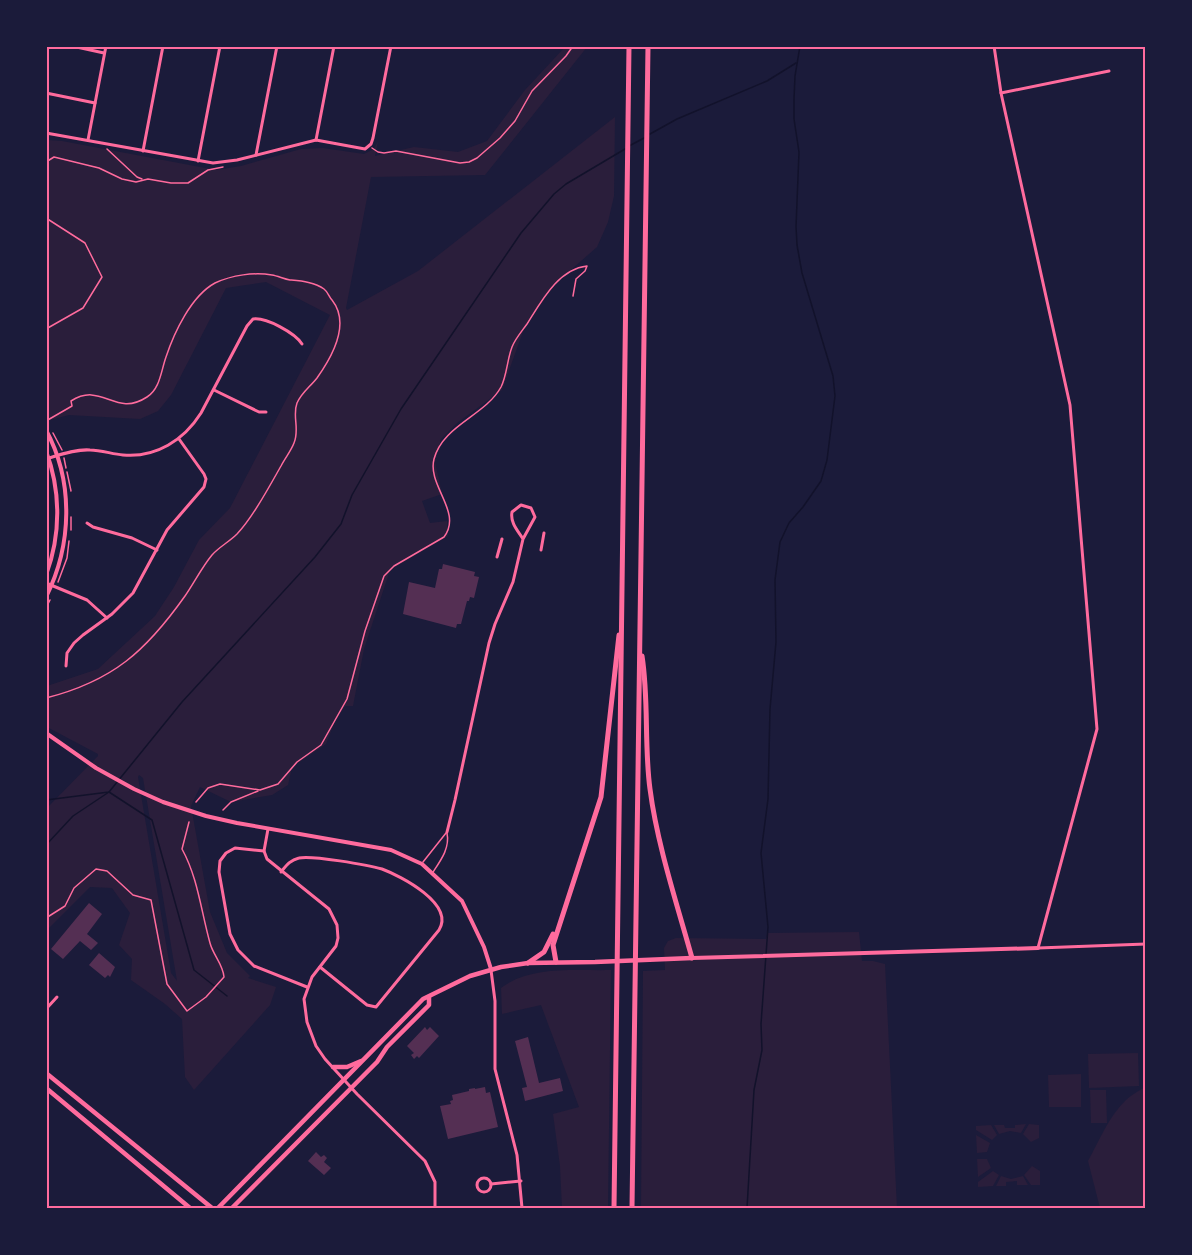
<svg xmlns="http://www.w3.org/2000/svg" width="1192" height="1255" font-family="'Nunito Sans',sans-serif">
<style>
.green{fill:#2a1e3b;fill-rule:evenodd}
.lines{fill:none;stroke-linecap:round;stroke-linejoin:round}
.stream{stroke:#12122b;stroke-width:1.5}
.building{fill:#542f53}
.path{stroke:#ff6b9d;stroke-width:1.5}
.service{stroke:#ff6b9d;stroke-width:1.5}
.minor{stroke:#ff6b9d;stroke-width:3}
.tertiary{stroke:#ff6b9d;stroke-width:4}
.secondary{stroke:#ff6b9d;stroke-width:4}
.primary{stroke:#ff6b9d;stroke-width:4.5}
.motorway{stroke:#ff6b9d;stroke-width:5}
.neatline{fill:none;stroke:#ff6b9d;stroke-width:2}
</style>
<rect width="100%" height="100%" fill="#1b1b3a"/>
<!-- green -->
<g class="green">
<path d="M565,47H587L485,175L371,177L346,308L347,310L418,271L615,117L614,196L608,222L597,247L556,283L525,326L502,390L457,423L441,439L435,462L442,494L422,501L430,523L447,521L448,536L390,570L364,649L353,706H345L335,721L326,744L292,767L288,785L272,795L231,802L200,787L191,806L210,912L227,953L250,976L248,978L276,987L270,1005L194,1090L185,1077L182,1019L165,1004L131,980L132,959L119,945L130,913L112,888L90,887L47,930V808L98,756V754L47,727V686L98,669L155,616L174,587L199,540L230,508L330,315L266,282L226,288L171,395L158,411L140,419L69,415L50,420L46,414L47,140L62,141L216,170L241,166L301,149L323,148L364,154L374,149L378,141L375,156L414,147L458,152L487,141L525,90ZM139,775L143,778L177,981L171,973L138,777Z"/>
<path d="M859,932L862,961H873L885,964L897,1208H641L643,971L665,970L664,948L668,941L676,938L766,939L768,933Z"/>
<path d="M611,970L608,1208H562L560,1166L553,1114L579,1107L541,1005L502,1014L501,988C531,965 575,971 611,970Z"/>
<path d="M1138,1053L1139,1086L1089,1088L1088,1054Z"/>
<path d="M1081,1074V1107H1049L1048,1075Z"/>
<path d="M1145,1087V1208H1100L1088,1161C1099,1141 1109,1116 1126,1100C1131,1095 1139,1091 1145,1087Z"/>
<path d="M1090,1090H1106L1107,1123H1091Z"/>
<path d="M1026,1124L1021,1133L1010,1131L999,1134L994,1125H1004L1005,1128H1015V1125Z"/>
<path d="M1029,1124L1039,1125V1138L1031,1142L1023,1134Z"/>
<path d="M991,1125L997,1135L992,1140L976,1130V1126Z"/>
<path d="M976,1135L990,1143L987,1152L977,1153Z"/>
<path d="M977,1159H987L991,1168L978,1177Z"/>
<path d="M1032,1166L1040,1171V1185H1031L1024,1175Z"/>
<path d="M993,1171L999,1175L993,1186L978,1187V1182Z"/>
<path d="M1001,1176L1011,1179L1023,1176L1028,1185H1017V1181L1006,1182V1186H996Z"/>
</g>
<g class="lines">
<!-- stream -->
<g class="stream">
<path d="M650,134L677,119L767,81L796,63"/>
<path d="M629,146L646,137"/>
<path d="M46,800L109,792L182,702L315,557L341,524L352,495L401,409L521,233L554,194L566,184L625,149"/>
<path d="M46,845L73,816L109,792L152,820L194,970L227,996"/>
<path d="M747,1208L754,1090L762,1050L761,1024L768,927L761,853L768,799L770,709L776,642L775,580L780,542L789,523L803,507L821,481L827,460L835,396L833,376L802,273L797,245L796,227L799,152L794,119V99L795,76L800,46"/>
</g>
</g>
<!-- building -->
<g class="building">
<path d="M443,564L475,572L474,576L479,577L474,598L470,597L469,601H467L461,624H457L456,628L403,614L409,582L435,588L439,569H442Z"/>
<path d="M89,903L102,914L87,934L98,943L91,950L80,941L63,959L51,949Z"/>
<path d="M99,953L115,967L110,977L108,975L105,978L89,965Z"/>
<path d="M425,1027L427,1030L430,1027L439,1036L419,1058L417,1056L414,1059L411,1055L414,1053L407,1046Z"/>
<path d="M528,1037L539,1083L560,1078L563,1091L525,1101L522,1088L527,1087L515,1041Z"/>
<path d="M485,1087L486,1093L490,1092L498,1127L448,1139L440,1106L451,1104L450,1101L453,1100L452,1095L469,1091V1089L475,1088V1089Z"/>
<path d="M316,1152L321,1157L324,1155L327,1158L324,1162L331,1168L324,1175L308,1161Z"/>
</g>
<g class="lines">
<!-- path -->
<g class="path">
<path d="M372,148L378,152L384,153L396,151L460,163L469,162L477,158L500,138L515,121L532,91L566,56L573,46"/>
<path d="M107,149L137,177L142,179"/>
<path d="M46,162L54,157L99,168L122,179L136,182L148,179L171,183H188L208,170L223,167"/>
<path d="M46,218L85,243L102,277L83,308L46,329"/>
<path d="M46,421L72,406L71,401C102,381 115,418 147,397C160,389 161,371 166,357C174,333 191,296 215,283C232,275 254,272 272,275C278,276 284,279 290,280C301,281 315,282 324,289C328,292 329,297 332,300C351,324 332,357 317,378C310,387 302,392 297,403C292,416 300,429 294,443C291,451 285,458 281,466C269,487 253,517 237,534C229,542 219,547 212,555C202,567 194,583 185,596C146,651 113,681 46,698"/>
<path d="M53,433L62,450"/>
<path d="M64,458L66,468"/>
<path d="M67,472L71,491"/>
<path d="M71,530V517"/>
<path d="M58,582L67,558L69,541"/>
<path d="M46,608L50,600"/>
<path d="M196,802L208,788L220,784L260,790L278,784L297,762L321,745L347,699L365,631L384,576L394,566L444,537C463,512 427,486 434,459C443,425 485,416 501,387C507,375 507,360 512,347C515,339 522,331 527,324C541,302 558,269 587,266L585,271L576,279L573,296"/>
<path d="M223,810L231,802L258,791"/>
<path d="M46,918L65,906L74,888L96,869L107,871L133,895L151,900L167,984L187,1011L206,997L224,977C223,964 213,955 210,943C201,911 198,878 182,849L189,822"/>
</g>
<!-- service -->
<g class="service">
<path d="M423,862L446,833"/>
<path d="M433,872C441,860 450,848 447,833"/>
</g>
<!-- minor -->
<g class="minor">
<path d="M72,46L104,53"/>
<path d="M994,46L1001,93L1070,405L1097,729L1038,948L1146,944"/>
<path d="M46,93L95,103"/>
<path d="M1001,93L1109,71"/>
<path d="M46,133L213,163L237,160L316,140L365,149L371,144L373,138L391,46"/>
<path d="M88,140L106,46"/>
<path d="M316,140L334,46"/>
<path d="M143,151L163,46"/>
<path d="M256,155L277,46"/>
<path d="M198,161L220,46"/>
<path d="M214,390L259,412H266"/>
<path d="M49,458C62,454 77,449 90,450C101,450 112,454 123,455C156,458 184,440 201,413L247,326L253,319C266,317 295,333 302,344"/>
<path d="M87,523L93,527L132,538L157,550"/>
<path d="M541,550L544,533"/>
<path d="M497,557L502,539"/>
<path d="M46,583L87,600L107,618"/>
<path d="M66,666L67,653L74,643L83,635L112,614L133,593L167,530L204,487L206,479L204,474L179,439"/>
<path d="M268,829L264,851L267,859L329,909L337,925L338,938L336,946L312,977L304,999L307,1022L316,1046L325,1059L357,1094L425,1161L435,1182V1208"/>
<path d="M447,832L455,800L489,643L495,624L513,582L523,539L535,517L531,508L521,505L512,512C510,523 518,531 523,539"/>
<path d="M264,851L235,848L226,853L220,861L219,872L230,934L238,950L254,966L307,987"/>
<path d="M281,872C286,866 290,860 299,858C311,855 368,865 382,869C401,876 455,904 439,930L376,1007L367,1005L320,967"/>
<path d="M491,970L495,1001V1069L517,1155L522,1208"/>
<path d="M46,1009L57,997"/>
<circle cx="484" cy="1185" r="7"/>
<path d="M491,1184L521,1181"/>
</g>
<!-- tertiary -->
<g class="tertiary">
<path d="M46,430C74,482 72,545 46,597"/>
<path d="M46,451C61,491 61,535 46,575"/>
<path d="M692,958L1038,948"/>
</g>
<!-- secondary -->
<path class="secondary" d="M46,733L96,768L134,789L163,802L206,816L237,823L391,850L422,864L462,901L484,947L491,969"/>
<!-- primary -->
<g class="primary">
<path d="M333,1067H347L361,1061"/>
<path d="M46,1073L212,1208"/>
<path d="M46,1088L190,1208"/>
<path d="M218,1208L423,999L470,976L501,967L528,963L595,962L692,958"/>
<path d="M232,1208L377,1062L387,1047L429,1005V997"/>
</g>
<!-- motorway -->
<g class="motorway">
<path d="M642,656C649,700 644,745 650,789C657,844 677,904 692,958"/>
<path d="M556,962L553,945L601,797L619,635"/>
<path d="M528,963L544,952L553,934"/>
<path d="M614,1208L629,46"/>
<path d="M632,1208L648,46"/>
</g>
</g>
<!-- border -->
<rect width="1192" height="1255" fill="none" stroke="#1b1b3a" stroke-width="96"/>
<rect x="48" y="48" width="1096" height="1159" class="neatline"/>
</svg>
